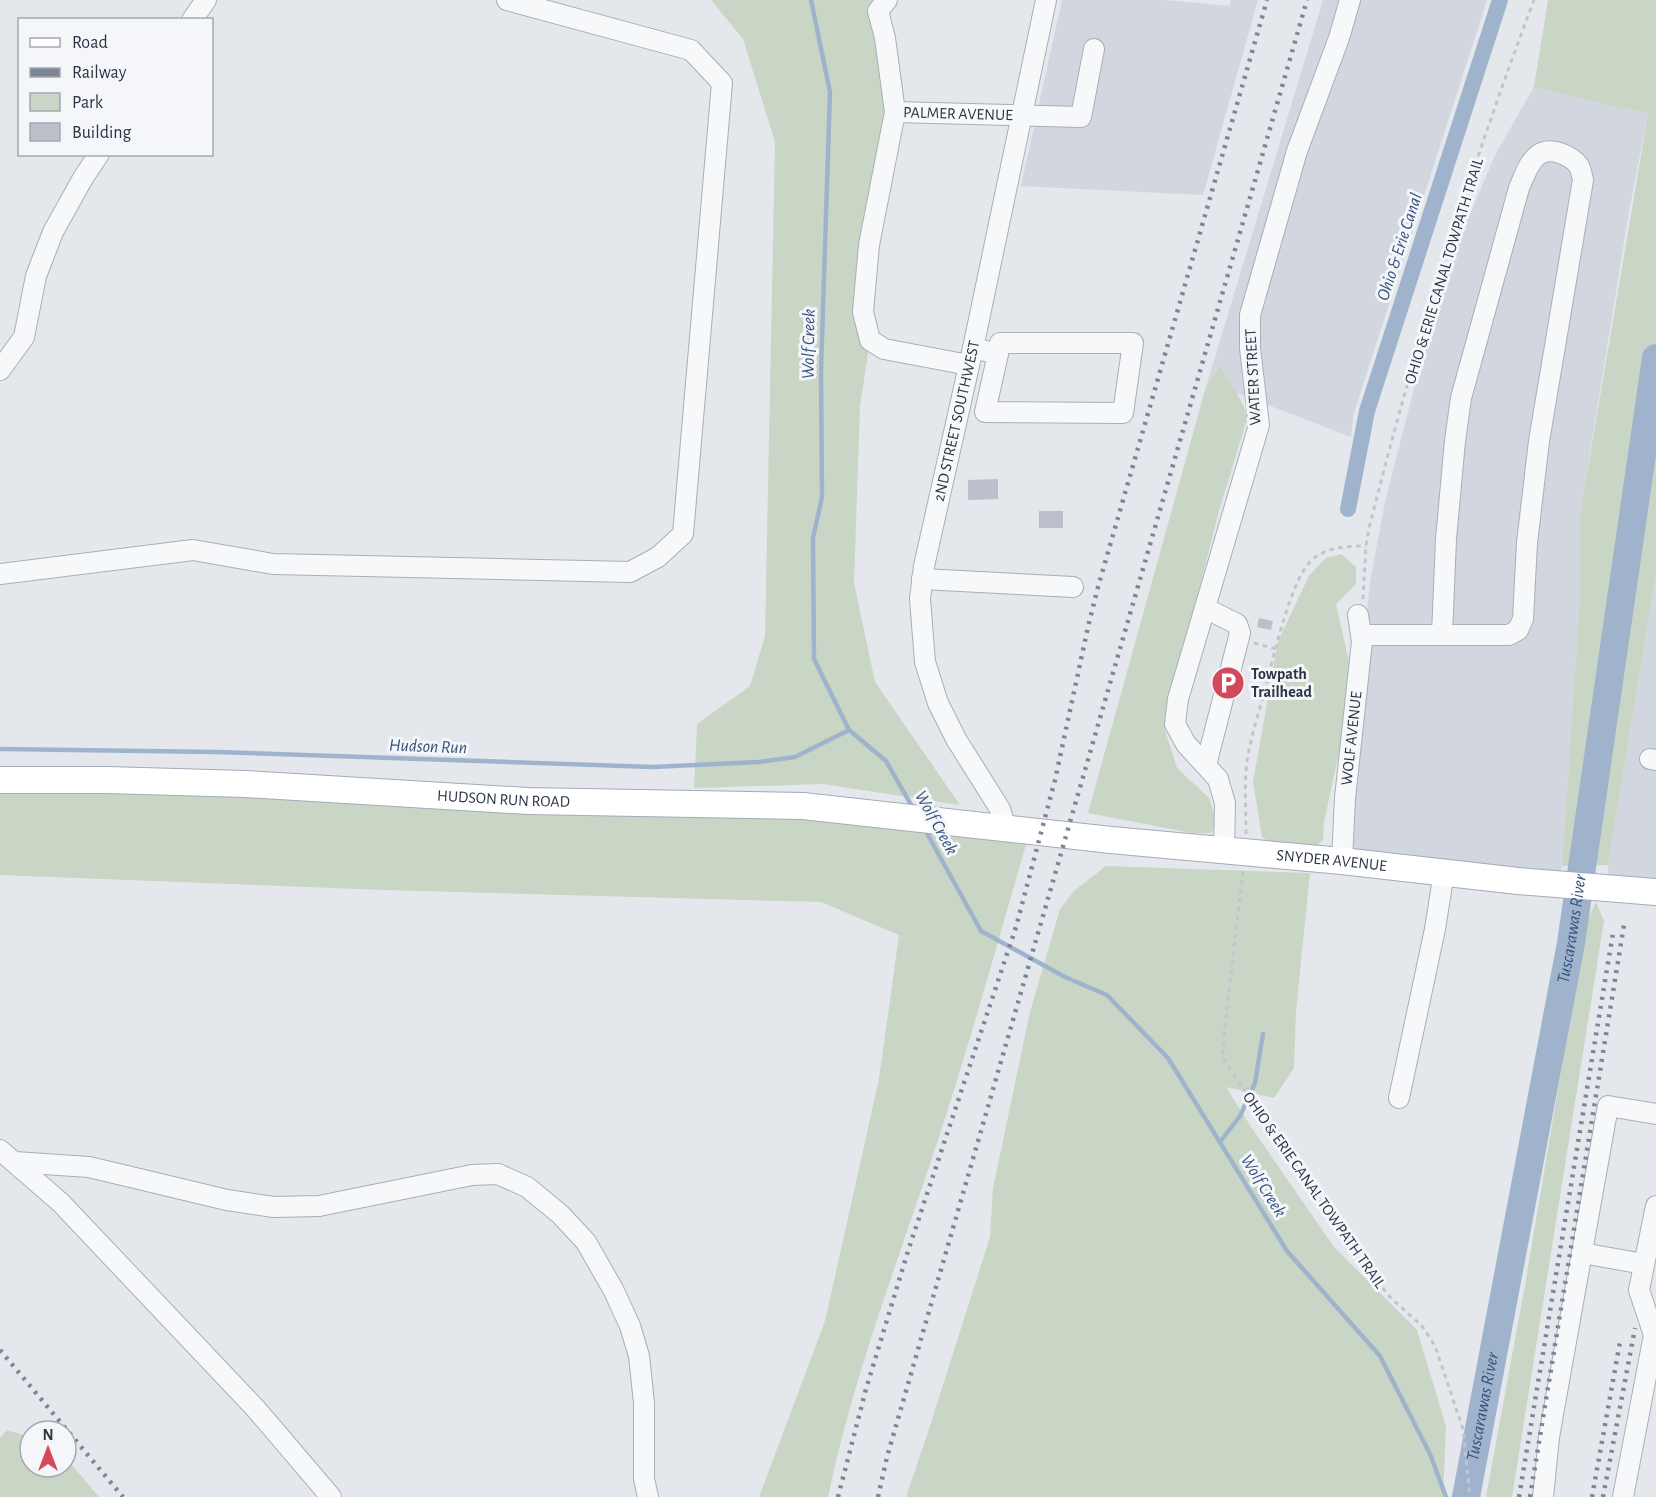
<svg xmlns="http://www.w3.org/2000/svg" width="1656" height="1497" font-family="'Alegreya Sans',sans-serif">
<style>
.built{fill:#d2d6de}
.green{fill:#c9d6c5}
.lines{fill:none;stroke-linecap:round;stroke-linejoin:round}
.stream{stroke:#9fb4cc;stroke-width:4.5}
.canal{stroke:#9fb4cc;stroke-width:16}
.river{stroke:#9fb4cc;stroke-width:28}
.building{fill:#bbc0ca}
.minor-casing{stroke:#a9aeb7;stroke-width:22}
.major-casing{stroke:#a3abb8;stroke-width:28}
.path{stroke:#c2c5cb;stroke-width:3;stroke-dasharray:4.5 4.5;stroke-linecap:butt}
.minor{stroke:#f7f8fa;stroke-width:20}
.major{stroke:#fff;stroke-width:26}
.rail{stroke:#7d8696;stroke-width:4.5;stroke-dasharray:3 6;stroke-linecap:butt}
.labels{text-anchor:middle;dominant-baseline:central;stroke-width:6;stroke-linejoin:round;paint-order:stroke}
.street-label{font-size:16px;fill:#2b3445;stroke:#f4f6f9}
.poi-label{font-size:16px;font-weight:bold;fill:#2b3445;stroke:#f4f6f9;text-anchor:start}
.water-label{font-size:18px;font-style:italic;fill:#34527a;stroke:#f4f6f9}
</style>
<rect width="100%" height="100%" fill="#e4e7ec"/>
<!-- built -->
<g class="built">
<path d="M1062,0H1164L1230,6V0H1258L1203,195L1021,186Z"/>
<path d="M1323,0H1487L1353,416L1351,437L1237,393L1220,367L1205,390Z"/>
<path d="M1534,87L1648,114L1629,211L1580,515V597L1562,866L1557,883L1342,861L1370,582L1385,502L1416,381L1456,247L1495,155Z"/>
<path d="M1656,575V894L1610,896L1608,865Z"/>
</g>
<!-- green -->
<g class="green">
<path d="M711,0H873L878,11L895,112L869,245L870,340L860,406L854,583L875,682L960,805L823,784L694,788L697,724L750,686L765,636L775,142L743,39Z"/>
<path d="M1548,0H1656V575L1608,865L1562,866L1580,597V515L1648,114L1534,87Z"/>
<path d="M1220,366L1237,393L1248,416L1219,511L1164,727L1177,768L1209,798L1217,824L1211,833H1192L1088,813L1205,390Z"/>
<path d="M1341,554L1356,567V584L1336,604L1350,667L1347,716L1324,822L1323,840L1310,852L1268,841L1262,837L1253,782L1278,641L1309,576L1326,558Z"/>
<path d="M0,780H107L1030,831C1003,923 978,1015 949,1106C908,1236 856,1363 828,1497H759L825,1321L879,1079L899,935L821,902L384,890L0,875Z"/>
<path d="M1106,866L1310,873L1296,1011L1294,1068L1274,1098L1226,1087L1251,1127L1334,1247L1417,1330L1446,1426L1443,1497H906L929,1429L990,1237L993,1188L1030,1012L1060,909L1074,891Z"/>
<path d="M1596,902L1604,921L1512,1497H1486L1525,1285L1586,923Z"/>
<path d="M7,1430L30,1437V1467H66V1458L99,1497H0V1438Z"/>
</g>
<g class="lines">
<!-- stream -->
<g class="stream">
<path d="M811,0L830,92L821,370L822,497L813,538L814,659L849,730L886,761L914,810"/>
<path d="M0,749L217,752L653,767L758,762L795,757L849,730"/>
<path d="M924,828L981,931L1065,977L1107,995L1168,1058L1287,1251L1380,1356L1430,1454L1446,1497"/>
<path d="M1220,1142L1240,1116L1255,1083L1263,1034"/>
</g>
<!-- canal -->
<path class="canal" d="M1348,509L1367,411L1500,0"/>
<!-- river -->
<path class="river" id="s1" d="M1466,1497L1571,943L1656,358"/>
</g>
<!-- building -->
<g class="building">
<path d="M998,479V499L968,500V480Z"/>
<rect x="1039" y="511" width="24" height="17"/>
<path d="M1259,618L1273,621L1271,630L1257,627Z"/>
</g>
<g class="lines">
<defs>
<g id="minor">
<path d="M887,0L878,11L885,38L895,112L869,245L863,312L870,340L884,349L969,365"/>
<path d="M192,20L206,0"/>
<path id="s2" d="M895,112L1081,117L1094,49"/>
<path d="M973,348L998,354L1000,343H1133L1123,413L985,412L998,354"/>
<path d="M0,370L24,337L36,276L53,232L83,178L99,154"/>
<path d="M0,574L193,550L273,564L630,572L658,557L683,534L722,83L691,50L507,0"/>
<path d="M922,579L1073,587"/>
<path d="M1205,608L1237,624L1240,633L1206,765"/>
<path d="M1361,635H1509L1518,630L1523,619L1527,543L1539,441L1583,180C1582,176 1581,170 1579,166C1571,155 1550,146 1538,155C1528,163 1524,177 1519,188L1461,398L1455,441L1446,539L1442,635"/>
<path d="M1650,759L1656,760"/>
<path id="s3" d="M1006,829L1000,809L956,739L938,703L925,662L920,599L924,566L973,348L1046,0"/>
<path d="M1224,851L1225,803L1218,779L1186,744L1175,724L1178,699L1259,425L1250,348V315L1297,151L1339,38L1350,0"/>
<path id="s4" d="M1342,861L1345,798L1362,641L1358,615"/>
<path d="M1399,1098L1435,929L1444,872"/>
<path d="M0,1150L61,1203L256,1409L331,1497"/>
<path d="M15,1162L89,1167L227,1200L274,1207L319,1206L472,1175L498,1174L527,1187L560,1214L586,1242L614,1291L630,1326L639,1356L644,1403V1479L648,1497"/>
<path d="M1582,1253L1644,1264"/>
<path d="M1543,1497L1549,1437L1608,1106L1656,1114"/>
<path d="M1623,1497L1654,1335L1639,1290L1656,1206"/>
</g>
<g id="major">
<path id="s5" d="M0,780H107L246,784L528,801L803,806L1111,840L1342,861L1518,881L1656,892"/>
</g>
</defs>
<!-- minor casing -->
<use href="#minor" class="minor-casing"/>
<!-- major casing -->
<use href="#major" class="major-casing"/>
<!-- path -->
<g class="path">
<path d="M1363,599L1366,546L1369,528C1414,349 1469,172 1534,0"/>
<path d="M1254,643L1276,649"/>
<path d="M1246,834C1246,810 1244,785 1247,761C1251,736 1259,711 1266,686C1274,655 1290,583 1310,562C1324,547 1347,546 1366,546"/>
<path d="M1243,871L1225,1025L1223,1054L1225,1062L1368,1270L1390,1297L1422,1326L1435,1346L1463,1429L1470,1497"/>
</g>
<!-- minor -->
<use href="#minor" class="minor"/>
<!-- major -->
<use href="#major" class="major"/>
<!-- rail -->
<g class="rail">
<path d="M0,1350L123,1497"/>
<path d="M838,1497L866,1389L908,1251L1016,927L1055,780L1088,627L1098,587L1267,0"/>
<path d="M878,1497L887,1457L1307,0"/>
<path d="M1519,1497L1613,933"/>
<path d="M1530,1497L1624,925"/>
<path d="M1592,1497L1620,1342"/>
<path d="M1603,1497L1635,1328"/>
</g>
</g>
<!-- icons -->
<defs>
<symbol id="parking-disc" viewBox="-11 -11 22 22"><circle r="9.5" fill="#d1495b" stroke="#f4f6f9"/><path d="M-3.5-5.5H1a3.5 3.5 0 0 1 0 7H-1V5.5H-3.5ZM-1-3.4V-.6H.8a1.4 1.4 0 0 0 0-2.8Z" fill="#fff"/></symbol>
</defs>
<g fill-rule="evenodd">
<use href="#parking-disc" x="1209" y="664" width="38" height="38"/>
</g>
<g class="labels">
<!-- street labels -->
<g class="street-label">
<text stroke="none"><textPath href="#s2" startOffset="63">PALMER AVENUE</textPath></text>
<text transform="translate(1444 271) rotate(-73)">OHIO &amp; ERIE CANAL TOWPATH TRAIL</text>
<text transform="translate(1253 377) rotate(-93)">WATER STREET</text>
<text stroke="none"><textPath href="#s3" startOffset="432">2ND STREET SOUTHWEST</textPath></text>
<text stroke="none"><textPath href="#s4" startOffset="123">WOLF AVENUE</textPath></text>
<text stroke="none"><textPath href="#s5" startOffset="504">HUDSON RUN ROAD</textPath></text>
<text stroke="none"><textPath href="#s5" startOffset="1335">SNYDER AVENUE</textPath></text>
<text transform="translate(1314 1190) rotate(55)">OHIO &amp; ERIE CANAL TOWPATH TRAIL</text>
</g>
<!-- poi labels -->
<g class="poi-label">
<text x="1251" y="674">Towpath<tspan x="1251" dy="18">Trailhead</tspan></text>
</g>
<!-- water labels -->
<g class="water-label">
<text transform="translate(1400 247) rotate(-72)">Ohio &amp; Erie Canal</text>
<text transform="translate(809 344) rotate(-89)">Wolf Creek</text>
<text transform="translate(428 747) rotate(2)">Hudson Run</text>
<text transform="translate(936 823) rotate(61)">Wolf Creek</text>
<text stroke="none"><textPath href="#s1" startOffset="578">Tuscarawas River</textPath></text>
<text transform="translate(1263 1186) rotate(58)">Wolf Creek</text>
<text stroke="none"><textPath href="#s1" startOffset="92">Tuscarawas River</textPath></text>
</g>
</g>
<!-- legend -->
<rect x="18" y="18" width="195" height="138" fill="#f4f6f9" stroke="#a4a8b1" stroke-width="1.5"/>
<rect x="30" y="38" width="30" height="9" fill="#ffffff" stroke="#a4a8b1" stroke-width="1.5"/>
<text x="72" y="48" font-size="18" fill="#2b3445">Road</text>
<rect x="30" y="68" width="30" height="9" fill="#7d8696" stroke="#a4a8b1" stroke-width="1.5"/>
<text x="72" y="78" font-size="18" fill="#2b3445">Railway</text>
<rect x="30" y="93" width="30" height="18" fill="#c9d6c5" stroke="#a4a8b1" stroke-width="1.5"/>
<text x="72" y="108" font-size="18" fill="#2b3445">Park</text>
<rect x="30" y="123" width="30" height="18" fill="#bbc0ca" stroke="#a4a8b1" stroke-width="1.5"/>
<text x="72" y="138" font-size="18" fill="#2b3445">Building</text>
<!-- north arrow -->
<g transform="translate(48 1449)"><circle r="28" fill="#f4f6f9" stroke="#a4a8b1" stroke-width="1.5"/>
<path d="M0-4.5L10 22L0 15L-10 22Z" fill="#d1495b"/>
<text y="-9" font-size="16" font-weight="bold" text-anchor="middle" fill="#2b3445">N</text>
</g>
</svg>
